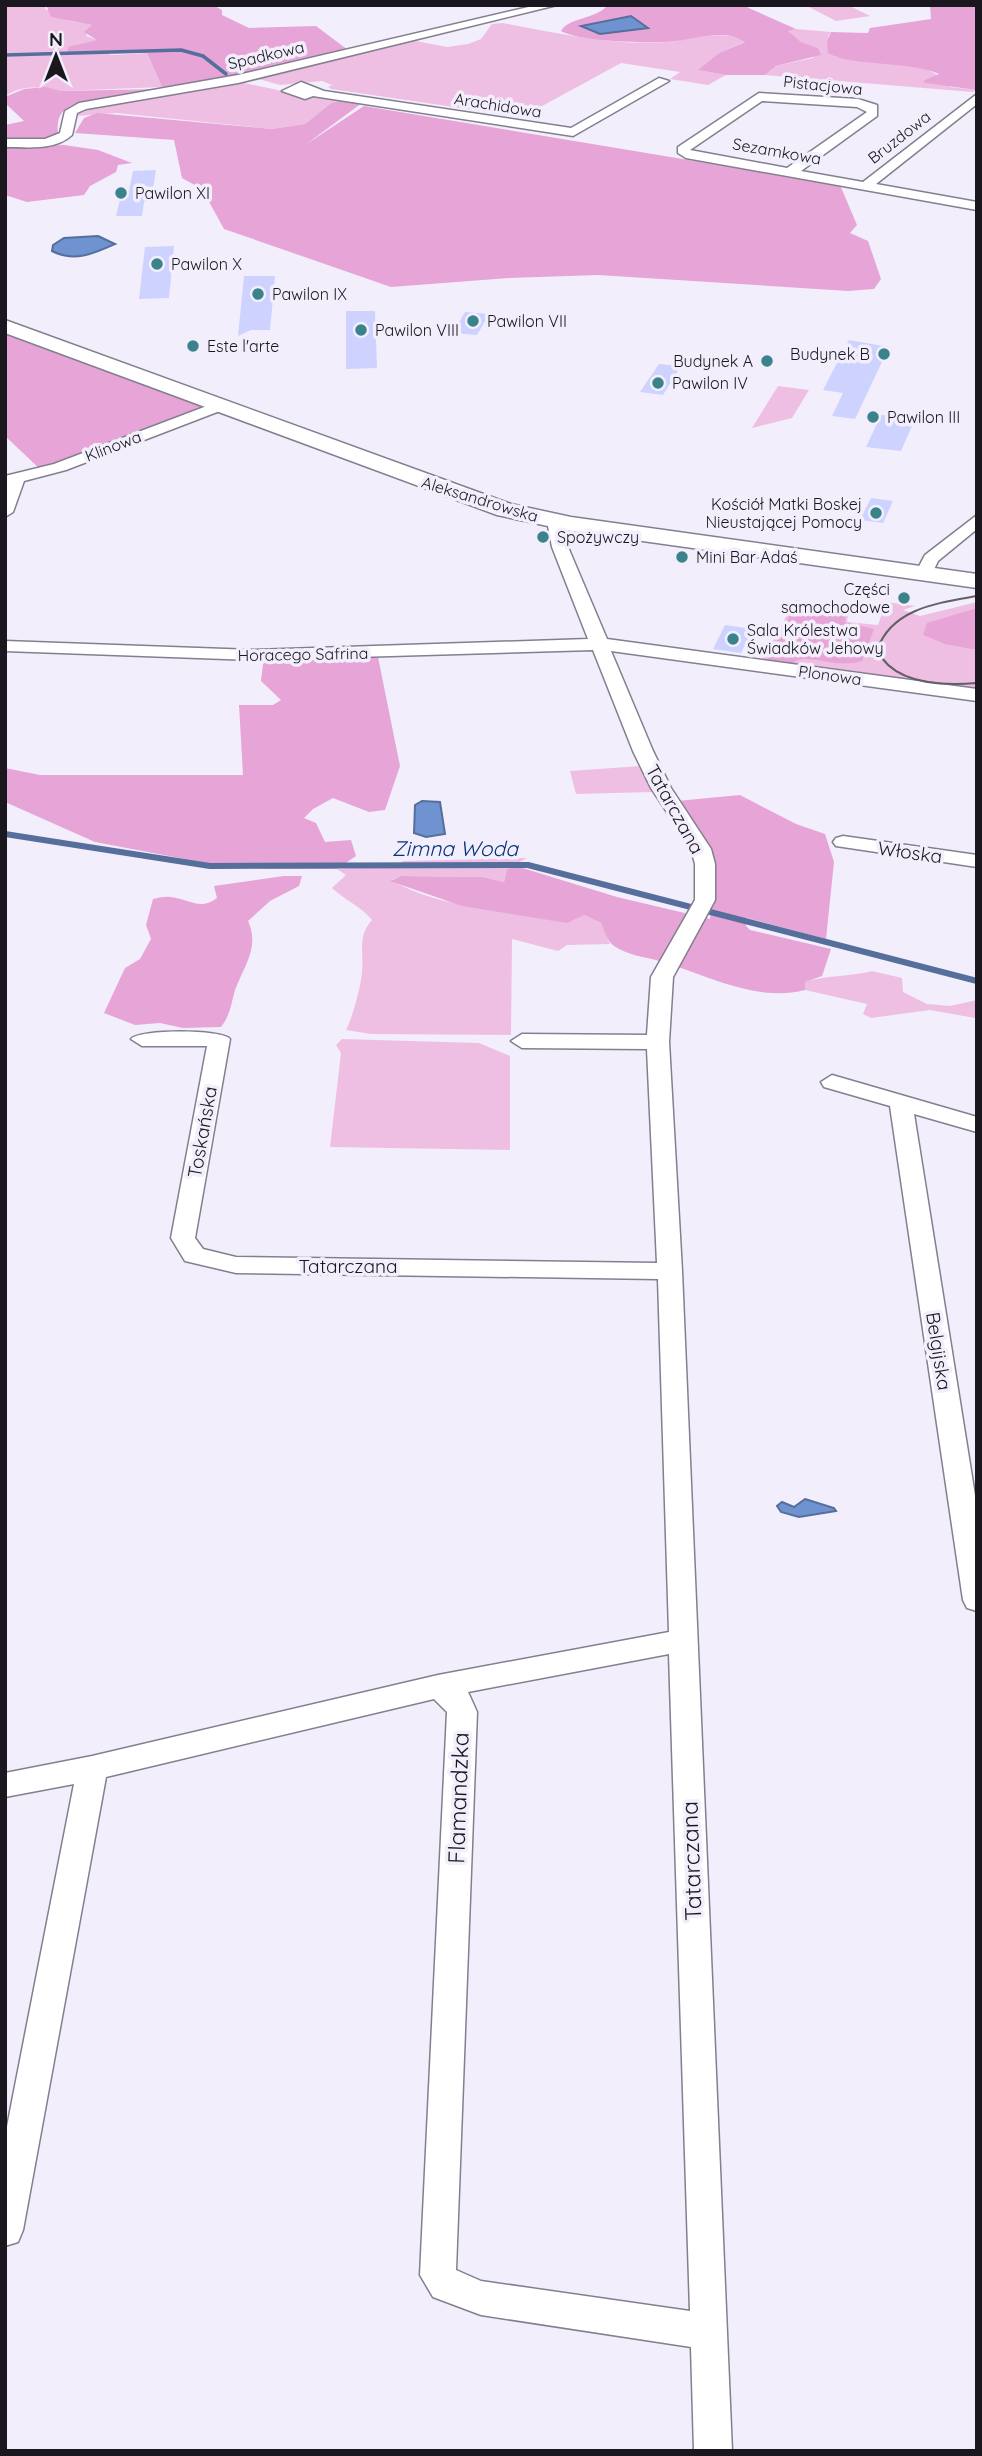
<svg xmlns="http://www.w3.org/2000/svg" width="982" height="2456" font-family="Quicksand,sans-serif">
<style>
.green{fill:#efbfe3}
.forest{fill:#e6a5d6}
.water{fill:#6f93d0;stroke:#566e9b;stroke-width:2}
.lines{fill:none;stroke-linecap:round;stroke-linejoin:round}
.stream-far1{stroke:#566e9b;stroke-width:3.5}
.stream{stroke:#566e9b;stroke-width:6}
.building{fill:#cdd3fe}
.minor-casing{stroke:#837f8f;stroke-width:3}
.secondary-casing{stroke:#837f8f;stroke-width:3}
.minor{fill:#fff;fill-rule:evenodd}
.secondary{fill:#fff;fill-rule:evenodd}
.tram{stroke:#615f67;stroke-width:2}
.poi-dot{fill:#3b838a;stroke:#f2eefc;stroke-width:2.5}
.labels{text-anchor:middle;dominant-baseline:central;stroke-width:7;stroke-linejoin:round;paint-order:stroke}
.far-street-label{font-size:16px;fill:#1a181e;stroke:#f2eefc}
.far-poi-label{font-size:16px;fill:#1a181e;stroke:#f2eefc;text-anchor:start}
.street-label{font-size:19px;fill:#1a181e;stroke:#f2eefc}
.water-label{font-size:21px;font-style:italic;fill:#07337a;stroke:#f2eefc}
.near-street-label{font-size:23px;fill:#1a181e;stroke:#f2eefc}
</style>
<rect width="100%" height="100%" fill="#f2eefc"/>
<!-- green -->
<g class="green">
<path d="M5,5H46L45,9L70,21L93,25L86,36L98,40L77,45L112,55L147,53L162,87L61,91C44,87 20,84 5,97Z"/>
<path d="M805,5H848L870,16L836,21Z"/>
<path d="M503,23C559,33 620,48 677,41C701,38 723,30 746,41L719,53L699,70L726,75L708,85L670,79L680,72L621,63L522,117L331,89L328,87L332,85L322,81L280,85L251,77L406,39L447,47L468,44L481,39L492,24Z"/>
<path d="M796,29L831,32L828,36L833,56C871,64 925,54 950,87L976,90L973,92L765,75L776,66L813,58L818,48L801,42L787,31Z"/>
<path d="M239,82L278,90L293,96H324L340,101L331,103L305,124L272,129L116,113L77,116L78,112L87,107Z"/>
<path d="M778,386L809,390L792,418L752,428Z"/>
<path d="M795,600L849,608L847,622L878,625L886,602L915,606L903,610L920,616L977,602V692L761,662Z"/>
<path d="M641,766L653,792L576,794L570,771Z"/>
<path d="M527,858L507,869L504,882L483,877L401,876L391,880C448,913 520,910 584,915L601,923L610,944L567,945L558,951L512,939L511,1035L371,1034L346,1030C352,1019 361,986 362,972C364,953 357,936 372,920C361,906 346,901 332,888L346,875L337,869L395,867L403,861Z"/>
<path d="M872,971L902,978L903,992L927,1004L950,1006L977,1000L975,1018L930,1010L871,1018L863,1014L867,1004L805,990L804,982C826,975 849,977 872,971Z"/>
<path d="M342,1039L479,1043L510,1056V1150L330,1147L341,1053L336,1045Z"/>
</g>
<!-- forest -->
<g class="forest">
<path d="M46,5H213L222,10V15L249,28L316,26L348,50L229,78L162,87L147,53L67,54L68,47L97,40L84,32L92,25L51,17Z"/>
<path d="M604,5H742L796,29L788,31L801,42L818,48L821,55L776,66L765,75H726L698,70L719,53L745,42C724,28 699,39 676,41C652,44 580,42 561,31C568,18 594,19 606,7Z"/>
<path d="M930,5H977L976,90L926,83L923,81L939,74C906,60 851,67 828,53L827,41L831,32L868,33L870,28L931,19Z"/>
<path d="M46,87L61,91L159,89L75,104C59,111 57,118 58,134L36,140H5V125L24,121L5,103V97L24,89Z"/>
<path d="M340,101L362,103L305,145L364,106L840,185L857,225L850,233L868,241L881,279L874,289L848,291L598,275L509,278L391,287L224,229L202,189L182,178L174,140L75,133L84,118L97,113L272,129L305,124L331,103Z"/>
<path d="M64,145L98,150L132,163L118,165L116,172L90,186L84,195L27,202L5,195V147Z"/>
<path d="M5,330L210,407L41,470L5,436Z"/>
<path d="M800,603L846,609L845,622L874,629L862,661C836,669 810,654 795,661L794,665L767,660L794,607Z"/>
<path d="M977,608V650L945,644L923,635L927,623Z"/>
<path d="M378,657L400,766L385,810L369,812L333,798L313,809L304,818L316,823L325,842L351,840L356,856L337,869H265L211,864L95,842L5,802V768L40,775H243L239,705H273L281,700L261,681L263,664L267,661Z"/>
<path d="M740,795L796,824L825,834L834,862L826,939L747,918L746,926L750,930L831,949L822,976L805,982V990C755,1003 706,974 659,961C643,956 629,956 614,946C607,941 604,930 601,923L584,915L567,923L462,906L390,881L401,876L483,877L504,882L507,869L516,866L617,897L710,919L713,872L677,801Z"/>
<path d="M284,876H302L299,886L270,901L248,921C260,947 244,966 235,990C231,1004 230,1016 221,1027L183,1028L160,1023L135,1025L104,1013L125,968L140,959L151,939L146,925L153,899C158,898 165,896 171,897C189,899 200,911 217,898L214,886Z"/>
</g>
<!-- water -->
<g class="water">
<path d="M631,16L648,28L600,34L581,26Z"/>
<path d="M98,236L115,244C95,253 74,263 52,251L53,245L64,238Z"/>
<path d="M422,801L440,802L445,834L426,837L414,833L415,805Z"/>
<path d="M805,1499L834,1508L836,1511L799,1517L781,1512L777,1506L782,1502L794,1507Z"/>
</g>
<g class="lines">
<!-- stream-far1 -->
<path class="stream-far1" d="M5,55L181,50L203,56L226,74"/>
<!-- stream -->
<path class="stream" d="M5,834L210,866L528,865L977,981"/>
</g>
<!-- building -->
<g class="building">
<path d="M156,170L151,202H144L142,216H116L122,191H129L133,171Z"/>
<path d="M174,246L169,298L139,299L145,247Z"/>
<path d="M244,276H275L270,330H251L238,336Z"/>
<path d="M346,311H375L377,368L346,369Z"/>
<path d="M465,312L489,314L477,335L453,333Z"/>
<path d="M849,340L889,347L855,419L832,416L843,393L823,390Z"/>
<path d="M659,364L681,366L663,395L640,392Z"/>
<path d="M881,415L915,419L901,451L866,447Z"/>
<path d="M871,498L893,501L883,523L860,520Z"/>
<path d="M725,625L753,629L741,653L713,649Z"/>
</g>
<g class="lines">
<defs>
<g id="minor">
<path d="M537,5H557L238,83L86,109L77,113L72,135C55,151 27,147 5,147V139H45L60,133L65,111L79,103L238,75Z"/>
<path d="M659,78L669,81L573,136L313,96L305,99L282,91L301,82L324,91L571,128Z"/>
<path d="M759,93L858,99L877,105V116L801,171L863,182L977,94V104L876,184L977,202V210L686,158L678,153V147ZM762,101L857,107L867,112L787,168L690,150Z"/>
<path d="M220,401L228,406L225,409L66,470L24,481L13,512L5,517V476L54,464Z"/>
<path d="M977,515V529L938,561L930,578H918L915,574L925,555Z"/>
<path d="M555,516L563,521L568,547L607,639L977,689V701L611,651L653,751L671,788L711,849L715,864V900L673,977L669,1042L682,1271L732,2451H694L691,2347L481,2315L433,2297L420,2275L447,1712L434,1699L106,1777L23,2230L18,2242L5,2246V2137L74,1784L5,1797V1773L92,1756L438,1675L669,1632L658,1279L236,1273L185,1261L171,1238L207,1046H142L131,1039C138,1029 223,1029 230,1039L195,1238L203,1249L236,1257L657,1263L647,1049L522,1048L511,1041L522,1034L647,1035L651,977L695,900V864L691,849L651,788L633,751L593,650L253,660L5,651V641L253,650L588,639L552,547L547,521ZM669,1654L690,2311L481,2281L456,2270L477,1712L468,1692Z"/>
<path d="M843,836L977,855V867L836,846L833,842L836,838Z"/>
<path d="M832,1075L977,1117V1132L914,1114L977,1508V1611L967,1608L963,1600L890,1106L824,1087L821,1082Z"/>
</g>
<path id="secondary" d="M5,320L511,504L571,517L977,574V588L571,531L497,515L5,333Z"/>
</defs>
<!-- minor casing -->
<use href="#minor" class="minor-casing"/>
<!-- secondary casing -->
<use href="#secondary" class="secondary-casing"/>
<!-- minor -->
<use href="#minor" class="minor"/>
<!-- secondary -->
<use href="#secondary" class="secondary"/>
<!-- tram -->
<path class="tram" d="M977,596C938,603 892,608 877,650C894,685 942,686 977,683"/>
</g>
<!-- markers -->
<g class="poi-dot">
<circle cx="121" cy="193" r="7"/>
<circle cx="157" cy="264" r="7"/>
<circle cx="258" cy="294" r="7"/>
<circle cx="473" cy="321" r="7"/>
<circle cx="361" cy="330" r="7"/>
<circle cx="193" cy="346" r="7"/>
<circle cx="884" cy="354" r="7"/>
<circle cx="767" cy="361" r="7"/>
<circle cx="658" cy="383" r="7"/>
<circle cx="873" cy="417" r="7"/>
<circle cx="876" cy="513" r="7"/>
<circle cx="543" cy="537" r="7"/>
<circle cx="682" cy="557" r="7"/>
<circle cx="904" cy="598" r="7"/>
<circle cx="733" cy="639" r="7"/>
</g>
<g class="labels">
<!-- far-street labels -->
<g class="far-street-label">
<text transform="translate(266 55) rotate(-13)">Spadkowa</text>
<text transform="translate(823 85) rotate(6)">Pistacjowa</text>
<text transform="translate(498 105) rotate(9)">Arachidowa</text>
<text transform="translate(899 137) rotate(-38)">Bruzdowa</text>
<text transform="translate(777 151) rotate(10)">Sezamkowa</text>
<text transform="translate(113 446) rotate(-21)">Klinowa</text>
<text transform="translate(480 499) rotate(17)">Aleksandrowska</text>
<text transform="translate(303 654) rotate(-1)">Horacego Safrina</text>
<text transform="translate(830 675) rotate(8)">Plonowa</text>
</g>
<!-- far-poi labels -->
<g class="far-poi-label">
<text x="135" y="193">Pawilon XI</text>
<text x="171" y="264">Pawilon X</text>
<text x="272" y="294">Pawilon IX</text>
<text x="487" y="321">Pawilon VII</text>
<text x="375" y="330">Pawilon VIII</text>
<text x="207" y="346">Este l'arte</text>
<text x="870" y="354" text-anchor="end">Budynek B</text>
<text x="753" y="361" text-anchor="end">Budynek A</text>
<text x="672" y="383">Pawilon IV</text>
<text x="887" y="417">Pawilon III</text>
<text x="862" y="504" text-anchor="end">Kościół Matki Boskej<tspan x="862" dy="18">Nieustającej Pomocy</tspan></text>
<text x="557" y="537">Spożywczy</text>
<text x="696" y="557">Mini Bar Adaś</text>
<text x="890" y="589" text-anchor="end">Części<tspan x="890" dy="18">samochodowe</tspan></text>
<text x="747" y="630">Sala Królestwa<tspan x="747" dy="18">Świadków Jehowy</tspan></text>
</g>
<!-- street labels -->
<g class="street-label">
<text transform="translate(675 809) rotate(61)">Tatarczana</text>
<text transform="translate(910 852) rotate(8)">Włoska</text>
<text transform="translate(202 1132) rotate(-80)">Toskańska</text>
<text x="348" y="1266">Tatarczana</text>
<text transform="translate(939 1351) rotate(81)">Belgijska</text>
</g>
<!-- water labels -->
<g class="water-label">
<text x="455" y="848">Zimna Woda</text>
</g>
<!-- near-street labels -->
<g class="near-street-label">
<text transform="translate(458 1798) rotate(-88)">Flamandzka</text>
<text transform="translate(691 1861) rotate(-92)">Tatarczana</text>
</g>
</g>
<!-- border -->
<rect width="982" height="2456" fill="none" stroke="#1a181e" stroke-width="14"/>
<!-- north arrow -->
<g transform="translate(56 56)" stroke="#f2eefc" stroke-width="5" paint-order="stroke">
<path d="M0-5L12 26L0 18L-12 26Z" fill="#1a181e"/>
<text y="-10" font-size="19" font-weight="bold" text-anchor="middle" fill="#1a181e">N</text>
</g>
</svg>
